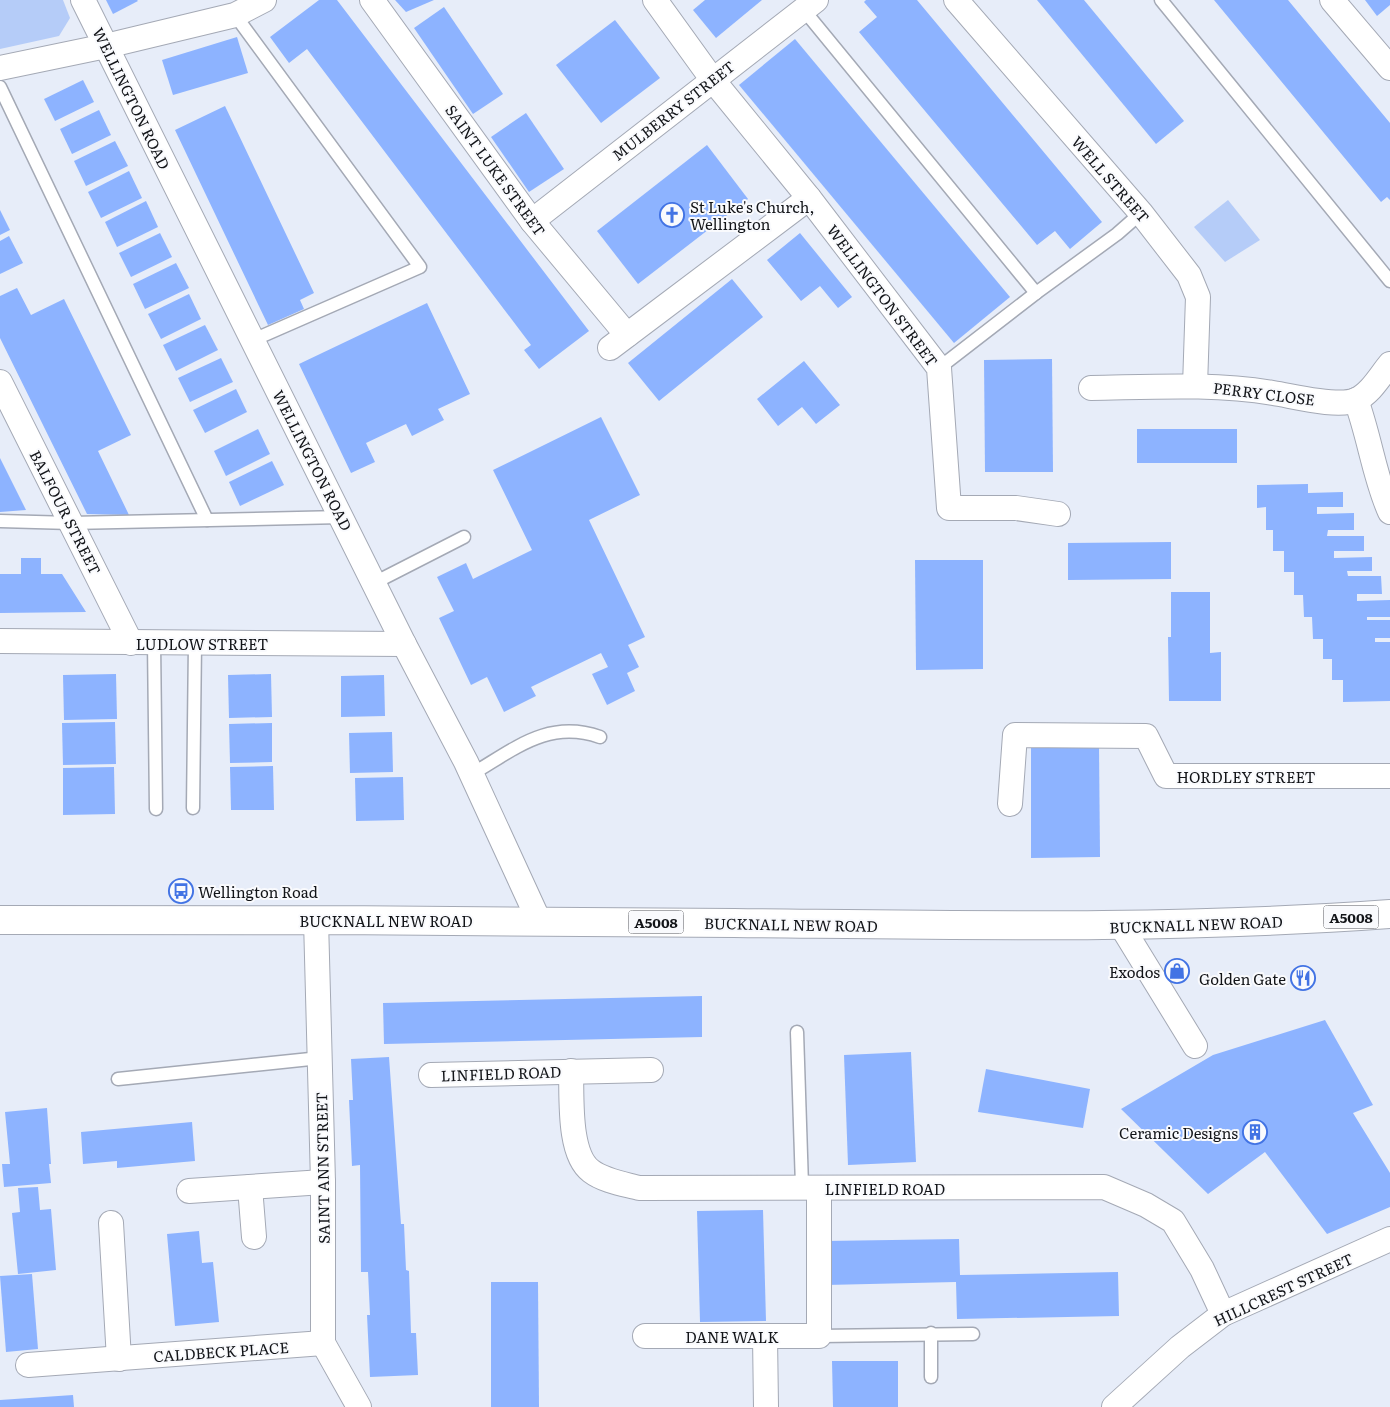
<svg xmlns="http://www.w3.org/2000/svg" width="1390" height="1407" font-family="Literata,serif">
<style>
.green{fill:#b5ccf8}
.building{fill:#8db3ff}
.lines{fill:none;stroke-linecap:round;stroke-linejoin:round}
.lane-casing{stroke:#a4a9b5;stroke-width:15}
.street-casing{stroke:#a4a9b5;stroke-width:26}
.primary-casing{stroke:#a4a9b5;stroke-width:30}
.lane{stroke:#fff;stroke-width:12}
.street{stroke:#fff;stroke-width:24}
.primary{stroke:#fff;stroke-width:28}
.labels{text-anchor:middle;dominant-baseline:central;stroke-width:4;stroke-linejoin:round;paint-order:stroke}
.shield{fill:#f9fafd;stroke:#57595d;stroke-width:1}
.shield-label{font-size:14px;font-weight:bold;fill:#121418}
.street-label{font-size:15px;fill:#121418;stroke:#f9fafd}
.poi-label{font-size:15px;fill:#121418;stroke:#f9fafd;text-anchor:end}
</style>
<rect width="100%" height="100%" fill="#e7edf9"/>
<!-- green -->
<g class="green">
<path d="M0,0H63L70,18L59,36L0,49Z"/>
<path d="M1228,200L1260,240L1225,262L1194,227Z"/>
</g>
<!-- building -->
<g class="building">
<path d="M106,0H137L138,1L113,14Z"/>
<path d="M319,0H337L589,331L539,369L524,350L531,345L307,49L289,63L270,37Z"/>
<path d="M395,0H434L406,12Z"/>
<path d="M705,0H762L716,38L693,10Z"/>
<path d="M866,0H917L1102,222L1070,249L1055,231L1037,245L859,32L877,17L864,2Z"/>
<path d="M1037,0H1084L1184,121L1156,144Z"/>
<path d="M1214,0H1288L1390,123V200L1387,197L1381,202Z"/>
<path d="M1365,0H1390V5L1377,16Z"/>
<path d="M444,7L503,94L473,114L414,28Z"/>
<path d="M615,20L660,78L601,123L556,65Z"/>
<path d="M237,37L248,73L173,95L162,60Z"/>
<path d="M795,39L1010,297L954,343L739,85Z"/>
<path d="M83,80L94,102L55,121L44,99Z"/>
<path d="M225,106L314,293L300,300L304,309L268,325L175,130Z"/>
<path d="M99,110L111,135L72,154L60,129Z"/>
<path d="M526,113L564,169L529,192L491,137Z"/>
<path d="M115,141L128,166L86,186L74,161Z"/>
<path d="M707,145L748,199L638,284L597,231Z"/>
<path d="M129,171L142,198L101,218L88,192Z"/>
<path d="M146,201L158,227L117,247L105,222Z"/>
<path d="M0,210L10,230L0,235Z"/>
<path d="M160,233L172,257L131,277L119,253Z"/>
<path d="M800,233L852,297L838,308L820,286L801,301L767,260Z"/>
<path d="M9,236L23,263L0,274V241Z"/>
<path d="M176,263L189,288L145,309L133,284Z"/>
<path d="M732,279L763,317L659,401L628,363Z"/>
<path d="M17,288L31,315L64,299L131,435L98,451L129,515L87,514L0,338V296Z"/>
<path d="M189,294L201,319L161,339L148,314Z"/>
<path d="M427,303L470,394L438,409L444,420L412,436L406,424L366,443L375,462L351,473L299,364Z"/>
<path d="M205,325L218,350L176,371L163,345Z"/>
<path d="M221,358L233,382L190,402L178,378Z"/>
<path d="M1052,359L1053,472H985L984,360Z"/>
<path d="M804,361L840,405L816,424L802,407L778,426L757,399Z"/>
<path d="M236,389L247,412L205,433L193,410Z"/>
<path d="M601,417L640,495L589,520L645,637L628,645L639,667L627,673L635,691L607,705L592,674L608,667L601,653L531,687L536,696L504,712L487,677L471,685L439,618L454,611L437,577L466,563L473,579L532,550L493,470Z"/>
<path d="M258,429L270,454L226,476L214,451Z"/>
<rect x="1137" y="429" width="100" height="34"/>
<path d="M0,458L26,510L0,512Z"/>
<path d="M272,461L284,485L240,506L229,482Z"/>
<path d="M1308,484V493L1343,492V507H1317V514L1354,513V530H1328L1327,536H1364V551H1334V558L1372,557V571H1347L1348,576H1381L1382,594H1357V601L1390,600V617H1367V620H1390V638H1375V642H1390V701L1343,702V680H1332V659H1323V639H1313L1312,617H1304L1303,595H1294V572H1284V551H1273V530H1266V507L1257,508V485Z"/>
<path d="M1171,542V579L1068,580V543Z"/>
<path d="M21,558H41V574H62L86,612L0,613V574H21Z"/>
<path d="M915,560H983V669L916,670Z"/>
<path d="M1171,592H1210V653L1221,652V701H1169L1168,637H1171Z"/>
<path d="M116,674L117,719L64,720L63,675Z"/>
<path d="M271,674L272,717L229,718L228,675Z"/>
<path d="M384,675L385,716L341,717V676Z"/>
<path d="M115,722L116,764L63,765L62,723Z"/>
<path d="M272,723V762L230,763L229,724Z"/>
<path d="M392,732L393,772L350,773L349,733Z"/>
<path d="M1031,744H1099L1100,857L1031,858Z"/>
<path d="M273,766L274,810H231L230,767Z"/>
<path d="M114,767L115,814L63,815V768Z"/>
<path d="M403,777L404,820L356,821L355,778Z"/>
<path d="M702,996V1037L384,1044L383,1003Z"/>
<path d="M1325,1020L1373,1105L1353,1113L1390,1173V1207L1327,1234L1265,1152L1208,1194L1121,1109L1213,1055Z"/>
<path d="M911,1052L916,1162L848,1165L844,1055Z"/>
<path d="M389,1057L401,1224H404L406,1270L409,1271L411,1333H416L418,1375L370,1377L367,1315H370L368,1272H361L360,1165L352,1166L349,1100H353L351,1059Z"/>
<path d="M986,1069L1090,1089L1083,1128L978,1112Z"/>
<path d="M47,1108L51,1164H49L51,1183L4,1187L2,1164H10L5,1112Z"/>
<path d="M192,1122L195,1161L117,1168V1161L83,1164L81,1132Z"/>
<path d="M38,1187L40,1210L51,1209L56,1270L18,1274L12,1213L20,1212L18,1188Z"/>
<path d="M763,1210L766,1321L700,1322L697,1211Z"/>
<path d="M199,1231L202,1263L213,1262L219,1322L175,1326L167,1234Z"/>
<path d="M959,1239L960,1275L1118,1272L1119,1316L957,1319L956,1282L826,1285L825,1241Z"/>
<path d="M32,1274L38,1349L6,1352L0,1276Z"/>
<path d="M491,1282H538L539,1407H491Z"/>
<path d="M832,1361H898V1407H833Z"/>
<path d="M73,1395L74,1407H0V1400Z"/>
</g>
<g class="lines">
<defs>
<g id="lane">
<path d="M1161,0L1390,281"/>
<path d="M803,9L1036,293"/>
<path d="M235,15L420,267L253,340"/>
<path d="M0,87L207,520"/>
<path d="M939,368L1036,293L1117,234L1141,213"/>
<path d="M0,521L71,523L342,517"/>
<path d="M374,583L464,537"/>
<path d="M154,642L156,809"/>
<path d="M472,774C515,749 548,719 600,737"/>
<path d="M193,808L195,643"/>
<path d="M797,1032L802,1186"/>
<path d="M118,1079L320,1058"/>
<path d="M819,1336L973,1334"/>
<path d="M931,1377V1333"/>
</g>
<g id="street">
<path d="M83,0L404,644L466,762L539,921"/>
<path d="M372,0L532,221L627,335"/>
<path d="M655,0L712,79L809,198L939,368L949,508H1016L1058,514"/>
<path d="M956,0L1141,213L1189,275L1198,297L1195,386"/>
<path d="M1332,0L1390,68"/>
<path d="M0,68L106,46L235,15L264,0"/>
<path d="M532,221L816,0"/>
<path d="M610,348L809,198"/>
<path d="M0,382L131,643"/>
<path d="M1091,388C1152,387 1213,383 1273,393C1293,396 1338,408 1356,400C1371,393 1380,376 1390,364"/>
<path d="M1356,400C1370,438 1374,476 1390,512"/>
<path d="M0,641L404,644"/>
<path d="M1010,804L1015,735L1146,736L1166,776H1390"/>
<path d="M316,920L323,1182V1343L359,1407"/>
<path d="M1122,927L1195,1046"/>
<path d="M571,1071C572,1097 568,1154 591,1171C604,1181 624,1184 639,1188L1104,1187L1146,1205L1173,1221L1202,1269L1223,1314"/>
<path d="M431,1075L651,1070"/>
<path d="M250,1187L254,1237"/>
<path d="M189,1191L323,1182"/>
<path d="M111,1223L119,1359"/>
<path d="M645,1336H819V1188"/>
<path d="M765,1336L766,1407"/>
<path d="M28,1365L323,1343"/>
<path d="M1114,1407L1180,1347L1223,1314L1390,1239"/>
</g>
<path id="primary" d="M0,920C245,919 489,921 734,923C953,925 1171,930 1390,914"/>
</defs>
<!-- lane casing -->
<use href="#lane" class="lane-casing"/>
<!-- street casing -->
<use href="#street" class="street-casing"/>
<!-- primary casing -->
<use href="#primary" class="primary-casing"/>
<!-- lane -->
<use href="#lane" class="lane"/>
<!-- street -->
<use href="#street" class="street"/>
<!-- primary -->
<use href="#primary" class="primary"/>
</g>
<!-- icons -->
<defs>
<symbol id="church-ring" viewBox="-11 -11 22 22"><circle r="9.5" fill="#f9fafd" stroke="#4273e4" stroke-width="1.5"/><path d="M-1.2-6h2.4v3.5h3.3v2.4h-3.3V6h-2.4V-.1h-3.3v-2.4h3.3Z" fill="#4273e4"/></symbol>
<symbol id="bus-ring" viewBox="-11 -11 22 22"><circle r="9.5" fill="#f9fafd" stroke="#4273e4" stroke-width="1.5"/><path d="M-5-6H5V4H4V6H2V4H-2V6H-4V4H-5ZM-3.5-4V0h7V-4ZM-3.5 1.2v1.5H-2V1.2ZM2 1.2v1.5H3.5V1.2Z" fill="#4273e4"/></symbol>
<symbol id="shop-ring" viewBox="-11 -11 22 22"><circle r="9.5" fill="#f9fafd" stroke="#4273e4" stroke-width="1.5"/><path d="M-5-2.5h2.3a2.7 3.5 0 0 1 5.4 0H5L5.5 6h-11ZM-1.5-2.5h3a1.5 2.3 0 0 0-3 0Z" fill="#4273e4"/></symbol>
<symbol id="restaurant-ring" viewBox="-11 -11 22 22"><circle r="9.5" fill="#f9fafd" stroke="#4273e4" stroke-width="1.5"/><path d="M-5-6h1v4h1v-4h1v4h1v-4h1v5L-1.5 .5V6h-2V.5L-5-1ZM5-6V6H3V1.5H1.5Q1.5-4 5-6Z" fill="#4273e4"/></symbol>
<symbol id="building-ring" viewBox="-11 -11 22 22"><circle r="9.5" fill="#f9fafd" stroke="#4273e4" stroke-width="1.5"/><path d="M-4-6H4V6H1V3H-1V6H-4ZM-2.5-4.3h1.7v1.8h-1.7ZM.8-4.3h1.7v1.8H.8ZM-2.5-1h1.7V.8h-1.7ZM.8-1h1.7V.8H.8Z" fill="#4273e4"/></symbol>
</defs>
<g fill-rule="evenodd">
<use href="#church-ring" x="658" y="201" width="28" height="28"/>
<use href="#bus-ring" x="167" y="877" width="28" height="28"/>
<use href="#shop-ring" x="1163" y="957" width="28" height="28"/>
<use href="#restaurant-ring" x="1289" y="964" width="28" height="28"/>
<use href="#building-ring" x="1241" y="1118" width="28" height="28"/>
</g>
<g class="labels">
<!-- shield labels -->
<g class="shield">
<rect x="1323.5" y="905.5" width="55" height="23" rx="4"/>
<rect x="628.5" y="910.5" width="55" height="23" rx="4"/>
</g>
<g class="shield-label">
<text x="1351" y="917">A5008</text>
<text x="656" y="922">A5008</text>
</g>
<!-- street labels -->
<g class="street-label">
<text transform="translate(132 98) rotate(64)">WELLINGTON ROAD</text>
<text transform="translate(673 110) rotate(-38)">MULBERRY STREET</text>
<text transform="translate(496 170) rotate(54)">SAINT LUKE STREET</text>
<text transform="translate(1111 179) rotate(49)">WELL STREET</text>
<text transform="translate(883 295) rotate(53)">WELLINGTON STREET</text>
<text transform="translate(1264 393) rotate(7)">PERRY CLOSE</text>
<text transform="translate(313 460) rotate(63)">WELLINGTON ROAD</text>
<text transform="translate(66 512) rotate(63)">BALFOUR STREET</text>
<text x="202" y="643">LUDLOW STREET</text>
<text x="1246" y="776">HORDLEY STREET</text>
<text x="386" y="920">BUCKNALL NEW ROAD</text>
<text transform="translate(791 924) rotate(1)">BUCKNALL NEW ROAD</text>
<text transform="translate(1196 924) rotate(-2)">BUCKNALL NEW ROAD</text>
<text transform="translate(501 1073) rotate(-2)">LINFIELD ROAD</text>
<text transform="translate(322 1168) rotate(-91)">SAINT ANN STREET</text>
<text x="885" y="1188">LINFIELD ROAD</text>
<text transform="translate(1283 1289) rotate(-25)">HILLCREST STREET</text>
<text x="732" y="1336">DANE WALK</text>
<text transform="translate(221 1351) rotate(-4)">CALDBECK PLACE</text>
</g>
<!-- poi labels -->
<g class="poi-label">
<text x="690" y="206" text-anchor="start">St Luke's Church,<tspan x="690" dy="17">Wellington</tspan></text>
<text x="198" y="891" text-anchor="start">Wellington Road</text>
<text x="1160" y="971">Exodos</text>
<text x="1286" y="978">Golden Gate</text>
<text x="1238" y="1132">Ceramic Designs</text>
</g>
</g>
</svg>
